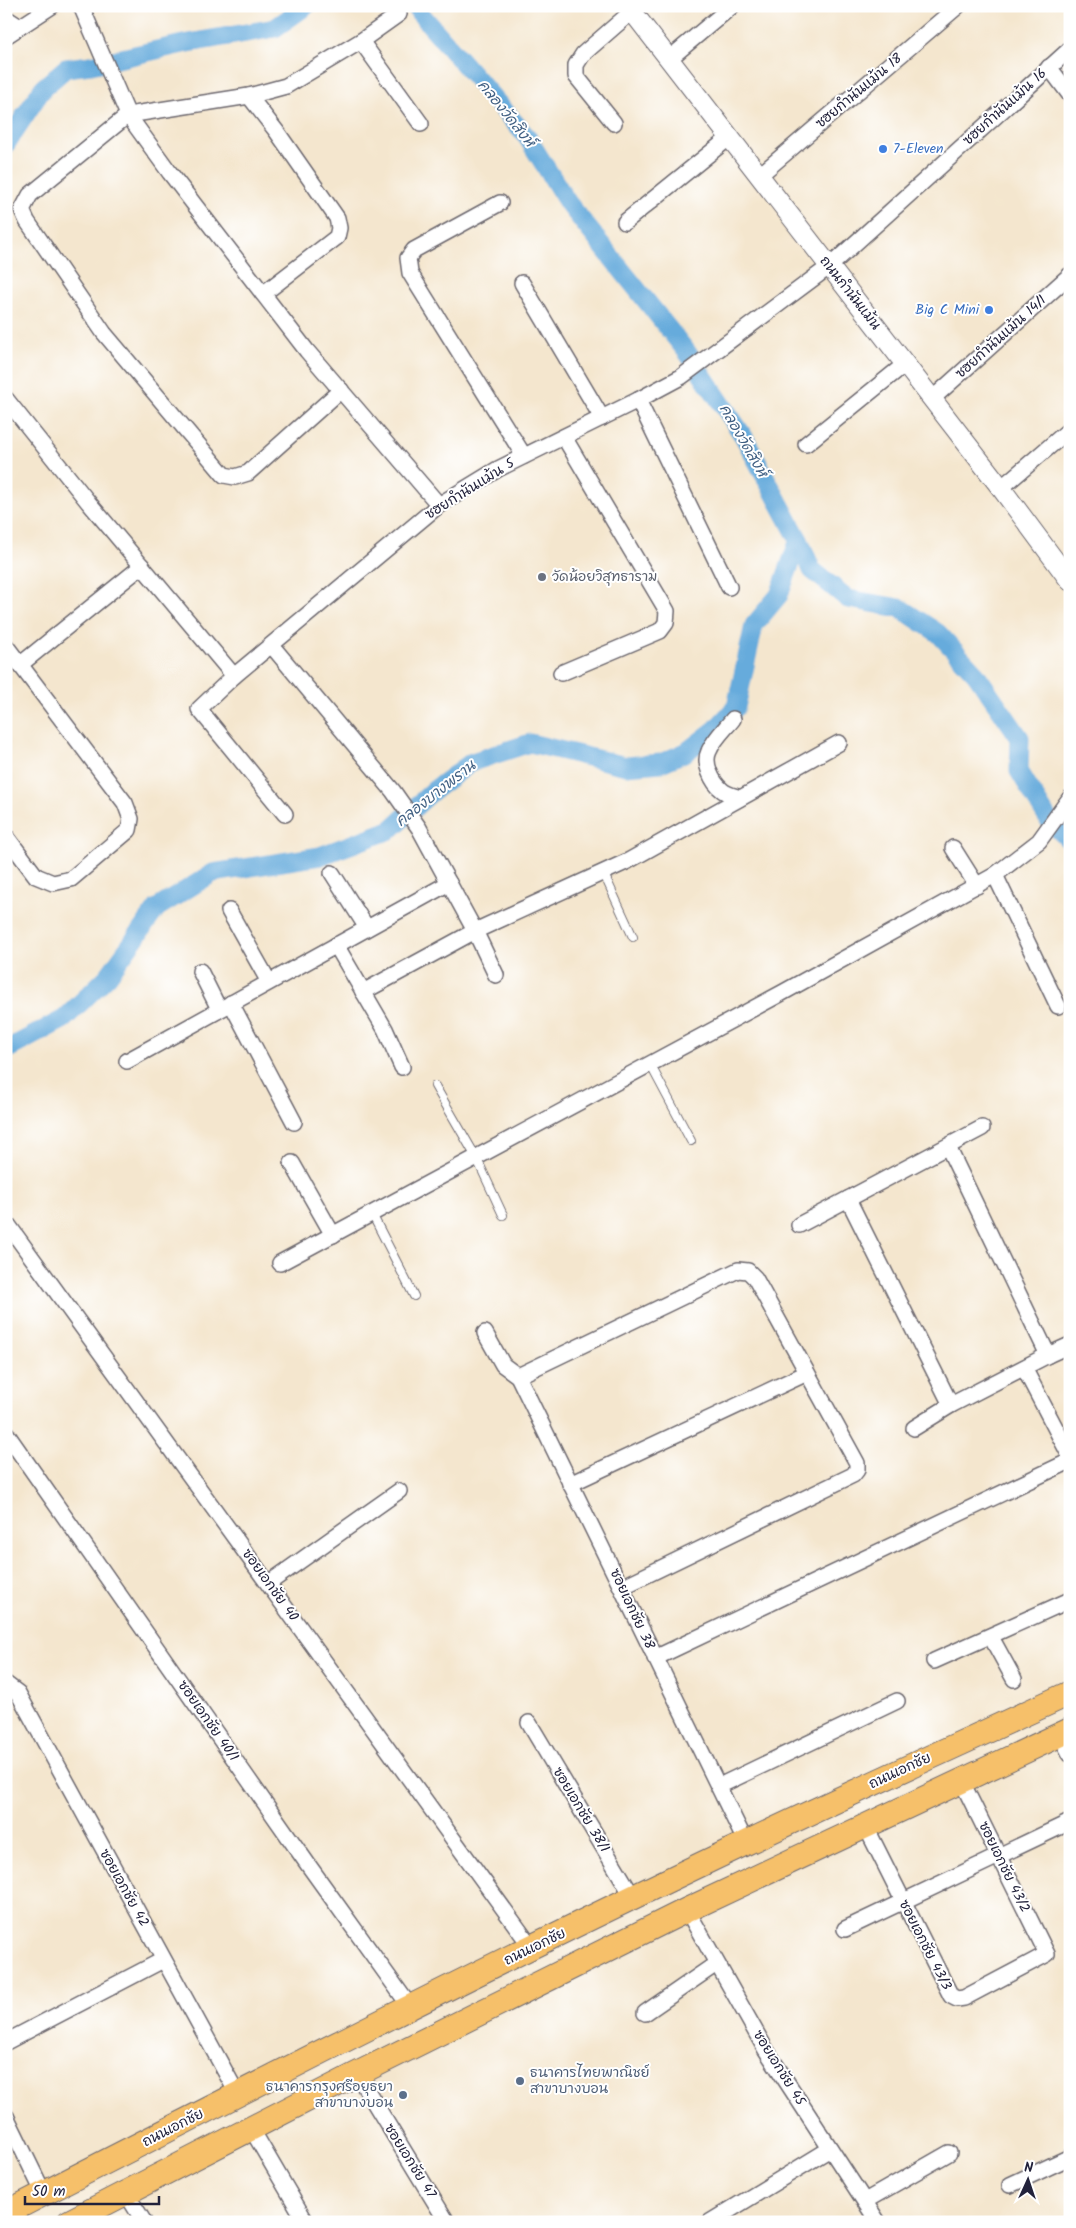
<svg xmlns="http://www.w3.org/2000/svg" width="1076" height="2228" font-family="Kalam,'Playpen Sans Thai',sans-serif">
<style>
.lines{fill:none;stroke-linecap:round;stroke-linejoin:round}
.canal{stroke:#66abdc;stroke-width:19}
.service-casing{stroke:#6c676e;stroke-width:10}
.minor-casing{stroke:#6c676e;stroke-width:18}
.tertiary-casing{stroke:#6c676e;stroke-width:21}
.primary-casing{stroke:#6c676e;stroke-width:26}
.service{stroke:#fff;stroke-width:8}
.minor{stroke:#fff;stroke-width:15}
.tertiary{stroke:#fff;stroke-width:19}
.primary{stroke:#f6c06b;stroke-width:24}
.shop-dot{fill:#3f7fe0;stroke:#fff;stroke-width:2}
.worship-dot{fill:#6b7280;stroke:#fff;stroke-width:2}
.service-dot{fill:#5c6f8a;stroke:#fff;stroke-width:2}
.labels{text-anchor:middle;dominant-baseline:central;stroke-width:4;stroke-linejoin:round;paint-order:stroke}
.street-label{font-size:14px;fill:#22223b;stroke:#fff}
.shop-label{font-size:14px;fill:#366cbe;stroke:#fff;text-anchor:start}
.worship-label{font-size:14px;fill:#5b616d;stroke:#fff;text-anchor:start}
.service-label{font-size:14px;fill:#4e5e75;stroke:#fff;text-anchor:start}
.water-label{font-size:15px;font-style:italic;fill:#416083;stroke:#fff}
</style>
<rect width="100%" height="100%" fill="#fff"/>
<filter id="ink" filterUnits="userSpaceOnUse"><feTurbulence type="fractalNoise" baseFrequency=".02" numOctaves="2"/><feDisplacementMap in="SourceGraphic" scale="10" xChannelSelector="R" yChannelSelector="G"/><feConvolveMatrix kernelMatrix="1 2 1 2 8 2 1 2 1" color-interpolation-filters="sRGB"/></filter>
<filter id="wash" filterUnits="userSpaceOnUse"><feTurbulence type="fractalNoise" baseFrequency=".0096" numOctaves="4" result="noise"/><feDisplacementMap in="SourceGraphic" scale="20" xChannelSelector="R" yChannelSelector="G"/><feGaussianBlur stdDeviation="1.12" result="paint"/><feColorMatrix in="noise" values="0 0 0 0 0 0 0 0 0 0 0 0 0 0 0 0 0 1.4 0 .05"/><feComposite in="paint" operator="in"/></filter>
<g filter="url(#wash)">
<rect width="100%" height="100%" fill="#f4e6ce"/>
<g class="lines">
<!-- canal -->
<g class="canal">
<path d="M417,6L419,12L527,137L568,203L687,352L744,437L799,540L812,570L848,599L900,608L938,633L976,674L1020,738L1019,771L1048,819L1070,841"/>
<path d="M6,144L43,88L66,68L91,65L183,44L275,28L306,6"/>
<path d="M6,1050L64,1019L108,976L157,908L213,873L320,856L390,830L434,790L472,762L530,743L626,766L661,763L686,752L716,729L736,707L754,625L779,595L799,540"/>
</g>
</g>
</g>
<g filter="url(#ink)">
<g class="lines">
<defs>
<g id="service">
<path d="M603,872L633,937"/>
<path d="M650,1064L691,1141"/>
<path d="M435,1086L476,1157L503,1215"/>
<path d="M372,1214L414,1296"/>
</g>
<g id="minor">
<path d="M81,6L128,115L170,173L307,351L439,505"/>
<path d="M6,18L20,27"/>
<path d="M6,36L52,6"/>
<path d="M361,41L421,124"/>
<path d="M669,59L732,6"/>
<path d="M1049,67L1070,95"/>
<path d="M249,96L277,132L337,218L339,228L337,237L263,294"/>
<path d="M614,123L576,76V65L583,54L638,6"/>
<path d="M760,175L958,6"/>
<path d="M500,203L414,250L408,258L410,273L524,456"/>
<path d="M625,222L730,137"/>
<path d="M522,283L602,418"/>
<path d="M341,390L248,473L235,477L224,475L104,333L27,221L22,210L30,195L128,115L249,96L286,86L361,41L399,14"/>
<path d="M6,399L89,503L234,676"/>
<path d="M932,399L1070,275"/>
<path d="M638,400L729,587"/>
<path d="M806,444L905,364"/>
<path d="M1001,488L1070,429"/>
<path d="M6,646L125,803L131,819L129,830L71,879L53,883L36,876L6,836"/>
<path d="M272,646L393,791L419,828L475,931L363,992"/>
<path d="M21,664L142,566"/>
<path d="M561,673L660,631L666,623L667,611L564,437"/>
<path d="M733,719C725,729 714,739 709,751C703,763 712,782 722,790C726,794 735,796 740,798"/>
<path d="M285,814L199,709L234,676L439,505L498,469L638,400L681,377L830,266L1070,49"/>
<path d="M953,848L977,886"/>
<path d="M332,873L367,928"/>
<path d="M995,875L1058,1006"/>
<path d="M229,911L269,982"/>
<path d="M336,945L385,1029L402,1067"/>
<path d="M200,971L219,1009"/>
<path d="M496,975L475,931L628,861L839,743"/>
<path d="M231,1003L294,1122"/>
<path d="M127,1061L449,883"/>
<path d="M292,1163L333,1235"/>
<path d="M848,1199L951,1405L1048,1355L948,1147"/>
<path d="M6,1222L532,1948"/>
<path d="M799,1225L982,1128"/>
<path d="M280,1263L782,993L995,875L1039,841L1070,798"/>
<path d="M485,1333L503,1365L518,1376L746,1843"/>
<path d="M1048,1355L1070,1345"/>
<path d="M1024,1368L1070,1456"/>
<path d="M518,1376L738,1270L748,1271L755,1278L857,1463V1470L853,1475L622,1587"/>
<path d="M914,1428L951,1405"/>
<path d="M6,1433L309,1866L411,2008"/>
<path d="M570,1484L807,1373"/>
<path d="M269,1583L399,1491"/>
<path d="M991,1637L1014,1679"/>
<path d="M655,1658L1070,1461"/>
<path d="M934,1661L1070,1600"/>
<path d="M6,1684L18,1693L238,2095"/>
<path d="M529,1723L633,1897"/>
<path d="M1060,1734L1070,1754"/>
<path d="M719,1786L897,1701"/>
<path d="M865,1825L951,1996L957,1999L964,1998L1047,1954L961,1780"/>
<path d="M687,1910L766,2050L878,2222"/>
<path d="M845,1929L1070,1822"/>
<path d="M645,2013L716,1964"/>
<path d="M6,2042L163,1960"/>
<path d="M357,2074L447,2222"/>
<path d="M6,2116L44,2194"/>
<path d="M251,2128L306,2222"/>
<path d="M1010,2185L1070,2157"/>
<path d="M126,2193L144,2222"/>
<path d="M865,2201L949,2153"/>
<path d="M710,2222L830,2149"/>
</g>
<path id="tertiary" d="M628,6L1001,488L1070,581"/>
<g id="primary">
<path d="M6,2213C251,2087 497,1961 746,1843C853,1792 962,1743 1070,1693"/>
<path d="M69,2222L357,2074L687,1910L1070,1730"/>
</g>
</defs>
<!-- service casing -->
<use href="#service" class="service-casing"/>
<!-- minor casing -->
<use href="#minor" class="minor-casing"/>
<!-- tertiary casing -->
<use href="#tertiary" class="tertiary-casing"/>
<!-- primary casing -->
<use href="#primary" class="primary-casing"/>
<!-- service -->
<use href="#service" class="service"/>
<!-- minor -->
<use href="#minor" class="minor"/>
<!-- tertiary -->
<use href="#tertiary" class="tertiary"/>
<!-- primary -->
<use href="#primary" class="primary"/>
</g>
</g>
<!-- markers -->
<g class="shop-dot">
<circle cx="883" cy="149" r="5"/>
<circle cx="989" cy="310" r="5"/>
</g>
<circle class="worship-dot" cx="542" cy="577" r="5"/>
<g class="service-dot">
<circle cx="520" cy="2081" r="5"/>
<circle cx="403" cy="2095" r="5"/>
</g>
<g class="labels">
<!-- street labels -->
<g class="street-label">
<text transform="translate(859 91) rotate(-40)">ซฮยกำนันแม้น 18</text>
<text transform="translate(1005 107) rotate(-42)">ซฮยกำนันแม้น 16</text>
<text transform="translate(850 293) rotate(52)">ถนนกำนันแม้น</text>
<text transform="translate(1001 337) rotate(-42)">ซฮยกำนันแม้น 14/1</text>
<text transform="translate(470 489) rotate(-32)">ซฮยกำนันแม้น 5</text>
<text transform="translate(270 1585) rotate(54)">ซอยเอกชัย 40</text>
<text transform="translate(632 1609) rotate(65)">ซอยเอกชัย 38</text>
<text transform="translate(208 1721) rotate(55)">ซอยเอกชัย 40/1</text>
<text transform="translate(900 1771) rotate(-25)">ถนนเอกชัย</text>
<text transform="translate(581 1810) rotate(59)">ซอยเอกชัย 38/1</text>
<text transform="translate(1004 1867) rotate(64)">ซอยเอกชัย 43/2</text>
<text transform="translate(124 1888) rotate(61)">ซอยเอกชัย 42</text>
<text transform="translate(925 1945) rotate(63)">ซอยเอกชัย 43/3</text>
<text transform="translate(535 1947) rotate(-26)">ถนนเอกชัย</text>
<text transform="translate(779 2068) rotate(58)">ซอยเอกชัย 45</text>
<text transform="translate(173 2128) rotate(-27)">ถนนเอกชัย</text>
<text transform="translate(410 2161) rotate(58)">ซอยเอกชัย 47</text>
</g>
<!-- shop labels -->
<g class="shop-label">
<text x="893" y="149">7-Eleven</text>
<text x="979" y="310" text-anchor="end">Big C Mini</text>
</g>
<!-- worship labels -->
<g class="worship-label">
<text x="552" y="577">วัดน้อยวิสุทธาราม</text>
</g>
<!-- service labels -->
<g class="service-label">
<text x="530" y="2073">ธนาคารไทยพาณิชย์<tspan x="530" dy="16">สาขาบางบอน</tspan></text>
<text x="393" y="2087" text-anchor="end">ธนาคารกรุงศรีอยุธยา<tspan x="393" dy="16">สาขาบางบอน</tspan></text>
</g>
<!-- water labels -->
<g class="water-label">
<text transform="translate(506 114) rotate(51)">คลองวัดสิงห์</text>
<text transform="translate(743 441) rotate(60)">คลองวัดสิงห์</text>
<text transform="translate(436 794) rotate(-38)">คลองบางพราน</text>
</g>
</g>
<!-- margin -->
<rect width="1076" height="2228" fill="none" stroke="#fff" stroke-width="25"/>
<!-- north arrow -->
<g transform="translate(1028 2180) rotate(3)" stroke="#ffffff" stroke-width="4" paint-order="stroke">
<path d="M0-4L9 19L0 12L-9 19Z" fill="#22223b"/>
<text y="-8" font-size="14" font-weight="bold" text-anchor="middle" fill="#22223b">N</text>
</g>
<!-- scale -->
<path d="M25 2196v8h134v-8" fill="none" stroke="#22223b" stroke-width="2.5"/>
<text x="32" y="2196" font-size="15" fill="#22223b" stroke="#ffffff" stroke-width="4" paint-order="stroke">50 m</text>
</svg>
